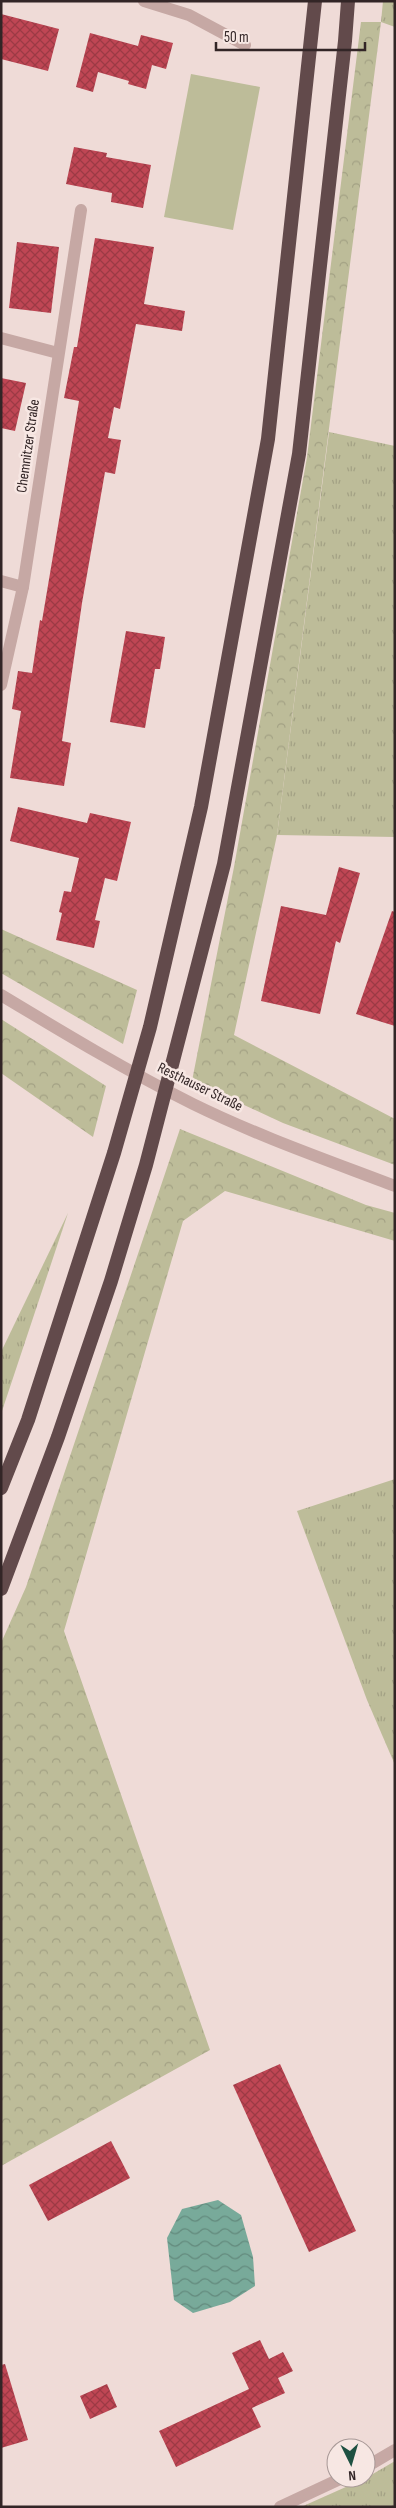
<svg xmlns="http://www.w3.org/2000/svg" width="396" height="2508" font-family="'Sofia Sans Condensed',sans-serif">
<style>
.grass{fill:url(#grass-tufts)}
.forest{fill:url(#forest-crowns)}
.green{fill:#bdbc99}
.water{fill:url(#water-waves)}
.building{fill:url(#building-cross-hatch)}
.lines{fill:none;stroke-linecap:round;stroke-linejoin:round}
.minor{stroke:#c6a8a4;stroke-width:12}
.tertiary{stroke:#c6a8a4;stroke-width:12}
.trunk{stroke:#624a4b;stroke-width:14}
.labels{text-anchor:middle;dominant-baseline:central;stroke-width:5;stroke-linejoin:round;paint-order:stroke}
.street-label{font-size:15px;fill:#322526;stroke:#f7e7e3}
</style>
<defs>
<pattern id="grass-tufts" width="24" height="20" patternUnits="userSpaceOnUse" patternTransform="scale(1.25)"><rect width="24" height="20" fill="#bdbc99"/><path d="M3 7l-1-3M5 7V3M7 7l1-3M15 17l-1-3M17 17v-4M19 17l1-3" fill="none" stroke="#a3a184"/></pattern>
<pattern id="forest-crowns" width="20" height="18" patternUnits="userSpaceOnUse" patternTransform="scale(1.25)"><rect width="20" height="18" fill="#bdbc99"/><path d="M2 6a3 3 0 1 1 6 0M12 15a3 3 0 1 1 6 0" fill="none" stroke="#a3a184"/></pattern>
<pattern id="water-waves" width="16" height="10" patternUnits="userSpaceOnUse" patternTransform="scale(1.25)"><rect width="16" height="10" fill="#78aa9a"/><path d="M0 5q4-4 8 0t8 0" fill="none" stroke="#638a7d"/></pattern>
<pattern id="building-cross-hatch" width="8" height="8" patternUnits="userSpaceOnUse" patternTransform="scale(1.25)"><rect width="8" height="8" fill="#bf4654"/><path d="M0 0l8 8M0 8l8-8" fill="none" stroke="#9c3a45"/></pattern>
</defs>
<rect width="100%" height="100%" fill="#efdbd7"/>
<!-- grass -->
<g class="grass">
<path d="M383,1H395V27L381,22Z"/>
<path d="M329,432L395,446V837L277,835Z"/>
<path d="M68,1213L1,1414V1352Z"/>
<path d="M395,1479V1765L367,1700L297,1511Z"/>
<path d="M395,2461V2507H301L366,2478Z"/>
</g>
<!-- forest -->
<g class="forest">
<path d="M361,22H381L277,835L234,1035L395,1119V1165L283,1123L192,1081L234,867L307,457Z"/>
<path d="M1,929L137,990L123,1044L1,973Z"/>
<path d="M1,1019L106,1086L93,1137L1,1073Z"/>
<path d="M180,1129L366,1205L395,1213V1241L225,1191L183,1221L64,1631L210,2050L1,2166V1643L26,1587Z"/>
</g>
<!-- green -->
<path class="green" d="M191,74L260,87L233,230L164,217Z"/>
<!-- water -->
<path class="water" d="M218,2200L241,2215L253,2257L255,2286L230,2302L193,2313L174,2300L167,2238L182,2209Z"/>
<!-- building -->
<g class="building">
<path d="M1,14L59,29L48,71L1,59Z"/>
<path d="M90,33L138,46L141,35L173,43L166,69L152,65L146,89L128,84L129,81L98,72L93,92L76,87Z"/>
<path d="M74,147L107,153L106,157L151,165L143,208L111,202L112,193L66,184Z"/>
<path d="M95,238L154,247L144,304L185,311L182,331L136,324L120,409L114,407L108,438L121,440L115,474L105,472L82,603L62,741L71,743L64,786L10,778L21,711L12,709L18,671L32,673L40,620L42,621L79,401L64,398L74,347H77Z"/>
<path d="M17,242L59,247L51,313L9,308Z"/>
<path d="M1,378L26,383L15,431L1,428Z"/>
<path d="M126,631L165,637L160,669H155L145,728L110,722Z"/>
<path d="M18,807L87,823L90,813L131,822L117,881L105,878L95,920L100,921L94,948L56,940L62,913L59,912L64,891L71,892L79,858L10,841Z"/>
<path d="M339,867L360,873L340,943L336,941L320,1014L261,1001L281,906L326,915Z"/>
<path d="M392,911L395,912V1026L356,1014Z"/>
<path d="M280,2064L356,2231L309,2252L233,2085Z"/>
<path d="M111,2141L130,2178L48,2221L29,2185Z"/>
<path d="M260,2340L269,2359L283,2352L293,2371L278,2378L285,2393L252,2408L261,2427L176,2467L159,2431L249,2389L232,2353Z"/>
<path d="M5,2364L28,2440L1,2448V2365Z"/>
<path d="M107,2384L117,2407L90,2419L80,2396Z"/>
</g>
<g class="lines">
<!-- minor -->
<g class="minor">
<path d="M144,1L189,15L245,45"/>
<path d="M1,338L58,353"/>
<path d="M1,581L23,587"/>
<path d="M1,685L23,587L81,210"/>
<path d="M366,2467L395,2450"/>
<path d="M280,2507L342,2478"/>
</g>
<!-- tertiary -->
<path class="tertiary" d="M1,995C64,1033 127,1071 193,1104C258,1136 327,1160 395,1186"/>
<!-- trunk -->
<g class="trunk">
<path d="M1,1488L28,1420L114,1153L150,1027L201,807L268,439L315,1"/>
<path d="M1,1589L58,1437L111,1281L146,1165L224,864L299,454L345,41L348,1"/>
</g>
</g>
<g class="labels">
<!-- street labels -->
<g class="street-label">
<text transform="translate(28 446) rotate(-82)">Chemnitzer Straße</text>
<text transform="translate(200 1087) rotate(26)">Resthauser Straße</text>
</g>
</g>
<!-- border -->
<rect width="396" height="2508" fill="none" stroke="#322526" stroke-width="5"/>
<!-- north arrow -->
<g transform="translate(351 2463) rotate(175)"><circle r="24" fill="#f7e7e3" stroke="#a89997"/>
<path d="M0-4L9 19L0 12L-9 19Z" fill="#1e5142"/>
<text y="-8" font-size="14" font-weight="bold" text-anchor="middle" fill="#322526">N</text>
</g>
<!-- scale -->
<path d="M216 42v8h149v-8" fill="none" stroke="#322526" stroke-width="2.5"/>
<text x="224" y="42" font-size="15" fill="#322526" stroke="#f7e7e3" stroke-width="4" paint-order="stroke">50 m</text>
</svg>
